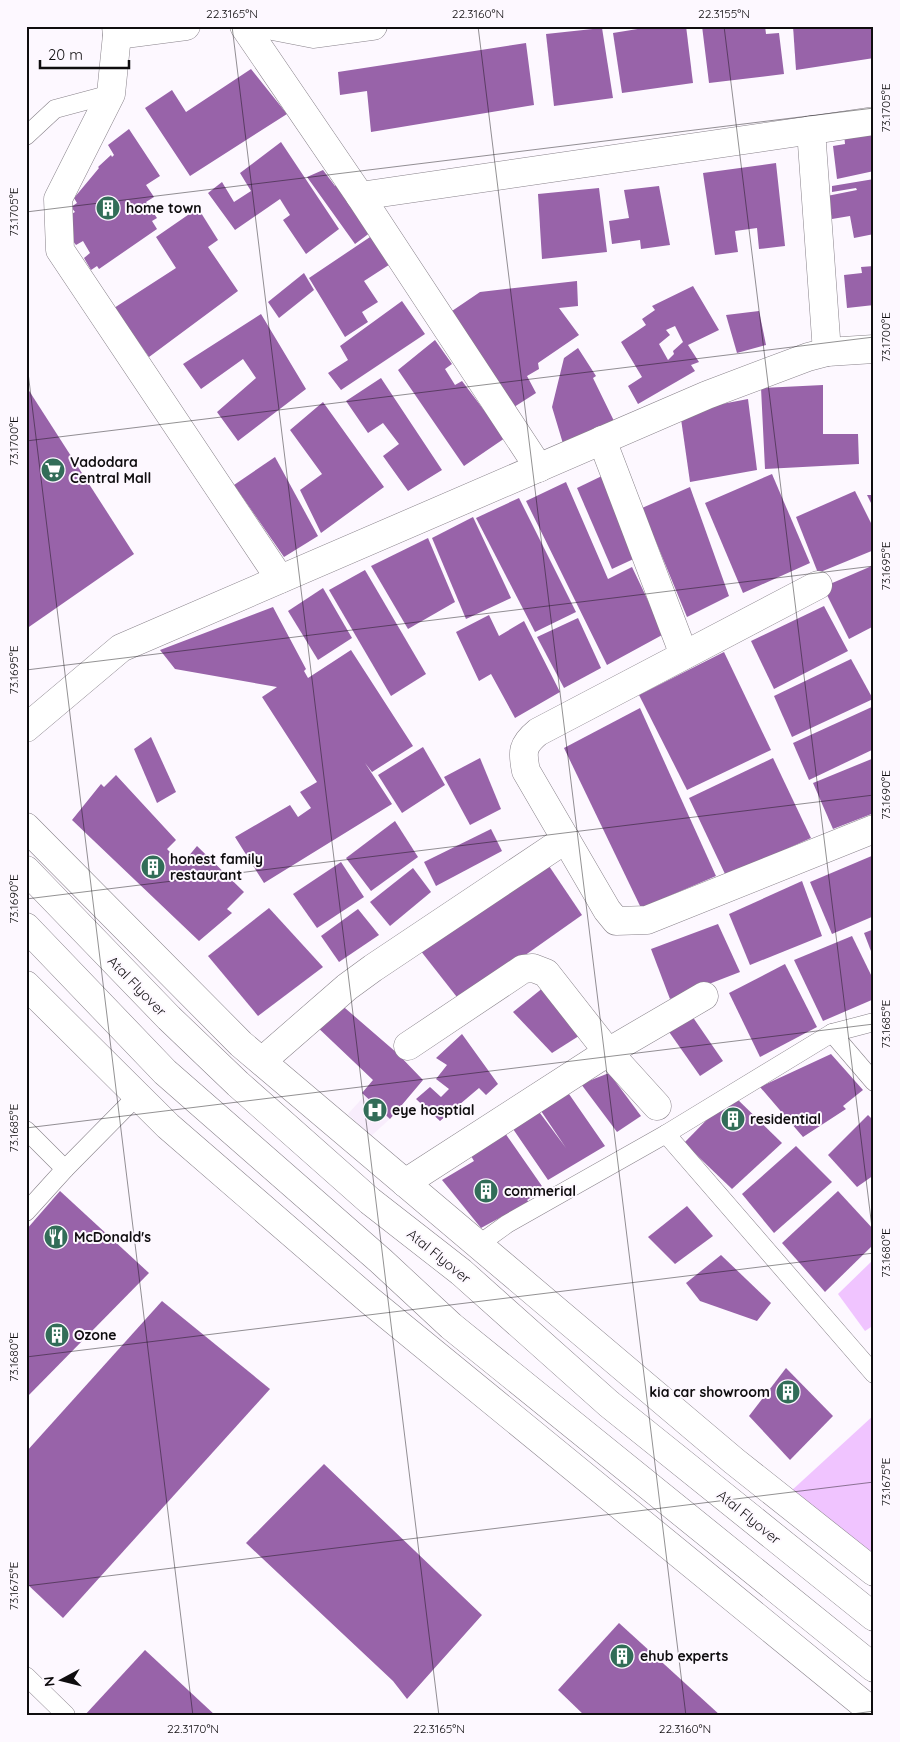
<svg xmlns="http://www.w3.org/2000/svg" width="900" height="1742" font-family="Quicksand,sans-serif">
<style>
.built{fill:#f8edfc}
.green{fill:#f0c4ff}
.building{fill:#9863a9;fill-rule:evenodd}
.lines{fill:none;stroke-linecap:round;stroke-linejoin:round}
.lane-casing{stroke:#88828a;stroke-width:19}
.street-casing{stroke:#88828a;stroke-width:29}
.secondary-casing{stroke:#88828a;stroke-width:29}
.primary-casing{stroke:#88828a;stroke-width:29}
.lane{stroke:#fff;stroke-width:18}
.street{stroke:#fff;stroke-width:28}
.secondary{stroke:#fff;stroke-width:28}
.primary{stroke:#fff;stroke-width:28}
.ticks{fill:none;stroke:#0f0d0f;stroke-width:1;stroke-opacity:0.45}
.labels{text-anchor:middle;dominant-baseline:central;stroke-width:4;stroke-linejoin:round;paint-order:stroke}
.poi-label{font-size:14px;font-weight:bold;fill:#0f0d0f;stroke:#fdf8ff;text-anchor:start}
.street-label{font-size:14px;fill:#0f0d0f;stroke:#fdf8ff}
.neatline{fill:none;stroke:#0f0d0f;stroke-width:2}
.ticks-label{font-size:12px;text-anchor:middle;fill:#0f0d0f}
</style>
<rect width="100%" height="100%" fill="#fdf8ff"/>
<!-- built -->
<path class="built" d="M378,1081L404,1106L371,1136L348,1114Z"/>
<!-- green -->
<g class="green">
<path d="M874,1259V1325L865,1331L838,1294Z"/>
<path d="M874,1415V1559L790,1492Z"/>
</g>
<!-- building -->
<g class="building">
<path d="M656,26H686L693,83L622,93L613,33Z"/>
<path d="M702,26H765L766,34L779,33L784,74L709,83Z"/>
<path d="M793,26H874V58L796,70Z"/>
<path d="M602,28L613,98L554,106L546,34Z"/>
<path d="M526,43L534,105L371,132L367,91L340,95L338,72Z"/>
<path d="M251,69L287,114L190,176L145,108L172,90L186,112Z"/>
<path d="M129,129L160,176L146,185L154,197L146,202L157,218L152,221L157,229L99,269L97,266L91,270L84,258L90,253L83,241L76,245L66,232V217L75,212L71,207L77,203L74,198L99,168L98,167L111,155L112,157L114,155L108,145Z"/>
<path d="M874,129V171L837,179L833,146L845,144L844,134Z"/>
<path d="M281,142L339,229L306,254L283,220L290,215L280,199L235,230L208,193L222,182L234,202L251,191L240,173Z"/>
<path d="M776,163L785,246L759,249L757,228L735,231L738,252L715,255L703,173Z"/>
<path d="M323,170L335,186L344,180L375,229L355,244L307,177Z"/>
<path d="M874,179V234L854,238L850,216L832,219L827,196L857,190L856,188L832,192V186Z"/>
<path d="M659,186L670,245L641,249L640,240L612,244L609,221L629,218L624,190Z"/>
<path d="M599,188L607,252L542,259L538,194Z"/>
<path d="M198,208L218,240L208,247L238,291L149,357L114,308L176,268L156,237Z"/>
<path d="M376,233L395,261L364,281L378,302L362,312L368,322L345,337L309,278Z"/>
<path d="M874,266V305L847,308L844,275L862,273L861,267Z"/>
<path d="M304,273L314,290L279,318L268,302Z"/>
<path d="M577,281L578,306L559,308L579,335L538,363L539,369L527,376L536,393L511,409L452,311L480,292Z"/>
<path d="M693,286L719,330L688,345L699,362L691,365L695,371L638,404L628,386L642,377L621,342L646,325L642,319L655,310L652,306ZM675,326L683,342L673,351L674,354L668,360L659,344L670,335L666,330Z"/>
<path d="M402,301L425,334L341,390L328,373L348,360L340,346Z"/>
<path d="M759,311L766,345L737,353L726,315Z"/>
<path d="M261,314L306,389L238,441L217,412L256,378L243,359L201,389L183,364Z"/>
<path d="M435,340L452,364L445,369L455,385L462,381L505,438L464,466L398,370Z"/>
<path d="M578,348L596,376L593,378L615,423L564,447L552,407L564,358Z"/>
<path d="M381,378L442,470L408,491L383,456L399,444L383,423L368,433L346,401Z"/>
<path d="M823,385V434H858L859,464L765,469L761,388Z"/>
<path d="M26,386L134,554L26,629Z"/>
<path d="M748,399L757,470L690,482L680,412Z"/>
<path d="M323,402L384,487L321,533L300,490L322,474L290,430Z"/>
<path d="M275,457L318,536L284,557L234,485Z"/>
<path d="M606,474L640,556L612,569L577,488Z"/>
<path d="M772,474L810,563L743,593L705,503Z"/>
<path d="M566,482L608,579L632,567L664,634L607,665L526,501Z"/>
<path d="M690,487L729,596L687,617L642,508Z"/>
<path d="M855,491L874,529V550L818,573L796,517Z"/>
<path d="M867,495H874V509Z"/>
<path d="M519,498L576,612L535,632L476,518Z"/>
<path d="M473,517L511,598L466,619L432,538Z"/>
<path d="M428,538L455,602L408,629L371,566Z"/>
<path d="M874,565V626L849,639L823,587Z"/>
<path d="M365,570L426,674L391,696L329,590Z"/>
<path d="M323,588L352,638L318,660L288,611Z"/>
<path d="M824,606L848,651L774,689L751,641Z"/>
<path d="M273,607L306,669L304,671L308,678L351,650L413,746L372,772L365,763L392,804L264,883L235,837L290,805L298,817L311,808L300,792L317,782L262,697L277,687L175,669L160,650Z"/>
<path d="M489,615L499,636L524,621L560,692L515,718L491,674L479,681L456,632Z"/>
<path d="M578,618L601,668L564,688L537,637Z"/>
<path d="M724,652L771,750L687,790L639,695Z"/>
<path d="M851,659L873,699L792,737L774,696Z"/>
<path d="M874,706V749L809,780L793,743Z"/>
<path d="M640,708L716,876L641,908L564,748Z"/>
<path d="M151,737L176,792L157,803L134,749Z"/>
<path d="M423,747L445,785L402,813L378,775Z"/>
<path d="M480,758L501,809L470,825L444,777Z"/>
<path d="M773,758L811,838L726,876L689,798Z"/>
<path d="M874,758V813L833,829L813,783Z"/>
<path d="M116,775L176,840L167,849L182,864L197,846L244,892L227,909L232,913L199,941L72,820L101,784L104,787Z"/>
<path d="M395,821L418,857L371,891L346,858Z"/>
<path d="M491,829L502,851L436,886L424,862Z"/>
<path d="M874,855V916L832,934L810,882Z"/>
<path d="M341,862L364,897L317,928L293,894Z"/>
<path d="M547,863L582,915L460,1001L420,950Z"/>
<path d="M413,868L431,892L390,926L370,902Z"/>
<path d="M802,881L822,936L750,965L729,914Z"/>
<path d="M269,908L323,967L258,1016L208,956Z"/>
<path d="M358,909L379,935L339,962L321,936Z"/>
<path d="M718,924L740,972L670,999L651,949Z"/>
<path d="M874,929V959L864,933Z"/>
<path d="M852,936L874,981V999L823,1021L794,960Z"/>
<path d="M785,964L817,1027L760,1057L729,993Z"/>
<path d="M544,987L582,1034L552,1053L513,1012Z"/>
<path d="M338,1002L397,1053L423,1080L390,1119L362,1093L373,1080L313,1023Z"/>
<path d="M690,1013L723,1061L700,1076L667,1029Z"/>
<path d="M462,1034L498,1084L486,1095L479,1088L440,1121L416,1099L430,1087L441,1097L449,1089L436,1079L447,1065L436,1058Z"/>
<path d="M831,1054L863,1090L843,1106L846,1109L803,1137L760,1087Z"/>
<path d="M609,1073L641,1116L617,1132L581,1084Z"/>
<path d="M569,1094L605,1146L548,1180L511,1126L537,1109L566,1148L541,1111Z"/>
<path d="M732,1094L782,1143L732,1189L684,1143Z"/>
<path d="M868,1115L874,1121V1175L857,1187L828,1155Z"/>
<path d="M505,1133L544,1189L527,1200L529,1202L481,1228L442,1180L474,1161L471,1156Z"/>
<path d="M796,1146L832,1182L774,1233L742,1194Z"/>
<path d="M60,1191L149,1273L26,1398V1230Z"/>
<path d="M838,1191L874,1230V1244L825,1292L782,1243Z"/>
<path d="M687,1206L713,1236L675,1264L648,1237Z"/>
<path d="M721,1255L771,1303L757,1321L700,1301L686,1283Z"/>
<path d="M162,1301L270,1389L63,1618L26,1583V1452Z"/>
<path d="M786,1368L833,1416L790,1460L749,1416Z"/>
<path d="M324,1464L482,1615L407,1699L393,1681L246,1543Z"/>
<path d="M619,1623L721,1716H585L558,1690Z"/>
<path d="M145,1650L216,1716H84Z"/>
</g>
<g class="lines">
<defs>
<g id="lane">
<path d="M26,136L55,109L111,94"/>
<path d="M874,1022L832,1033L666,1134L874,1374"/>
<path d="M832,1033L874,1082"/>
<path d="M26,1130L65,1169"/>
<path d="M26,1212L65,1169L137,1096"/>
<path d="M478,1245L507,1224L666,1134"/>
<path d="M26,1676L66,1715"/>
</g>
<g id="street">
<path d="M244,26L360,196L539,468"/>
<path d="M117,35L111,94L58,199L60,250L280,579"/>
<path d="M811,130L827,352"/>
<path d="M360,196L874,121"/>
<path d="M602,440L684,655"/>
<path d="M818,585L538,732C522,745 522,752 526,771L607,910L616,921L647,920L874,829"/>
<path d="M26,728L121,648L707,395L808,357L827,352L874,349"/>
<path d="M408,1046L523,969L533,968L546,973L608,1052L657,1106"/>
<path d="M262,1061L347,987L373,968L566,839"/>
<path d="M405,1183L608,1052L704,996"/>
</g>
<g id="secondary">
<path d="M116,26L117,35L186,26"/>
<path d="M273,26L314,34L373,26"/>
<path d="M26,827L241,1044L734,1461L874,1572"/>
<path d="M26,985L168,1126L369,1300L874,1713"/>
</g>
<g id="primary">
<path d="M26,870L169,1018L238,1084L370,1201L461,1272L609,1404L874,1617"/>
<path d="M26,927L165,1072L381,1261L451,1326L874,1668"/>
</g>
</defs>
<!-- lane casing -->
<use href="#lane" class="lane-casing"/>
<!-- street casing -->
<use href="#street" class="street-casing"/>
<!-- secondary casing -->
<use href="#secondary" class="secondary-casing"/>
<!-- primary casing -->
<use href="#primary" class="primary-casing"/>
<!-- lane -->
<use href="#lane" class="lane"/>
<!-- street -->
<use href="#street" class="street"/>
<!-- secondary -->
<use href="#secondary" class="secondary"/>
<!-- primary -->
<use href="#primary" class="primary"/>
</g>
<!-- ticks -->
<path class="ticks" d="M232,26L439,1716M478,26L686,1716M724,26L874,1244M26,212L874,108M26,356L193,1716M26,441L874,337M26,670L874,566M26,899L874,795M26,1128L874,1024M26,1357L874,1253M26,1586L874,1482M838,1716L874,1711"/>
<!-- icons -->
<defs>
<symbol id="building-disc" viewBox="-11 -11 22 22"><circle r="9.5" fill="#326d58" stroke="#fdf8ff"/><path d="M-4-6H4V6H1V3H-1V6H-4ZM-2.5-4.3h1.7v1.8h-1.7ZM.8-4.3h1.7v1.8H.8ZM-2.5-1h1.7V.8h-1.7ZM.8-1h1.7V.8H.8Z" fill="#fff"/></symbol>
<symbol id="supermarket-disc" viewBox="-11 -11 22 22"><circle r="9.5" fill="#326d58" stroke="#fdf8ff"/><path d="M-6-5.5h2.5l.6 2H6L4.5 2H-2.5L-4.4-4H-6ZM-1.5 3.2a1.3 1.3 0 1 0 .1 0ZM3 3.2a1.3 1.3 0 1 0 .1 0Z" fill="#fff"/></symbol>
<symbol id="hospital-disc" viewBox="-11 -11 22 22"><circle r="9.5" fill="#326d58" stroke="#fdf8ff"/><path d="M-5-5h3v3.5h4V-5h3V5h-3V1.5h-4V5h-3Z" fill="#fff"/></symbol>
<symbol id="restaurant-disc" viewBox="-11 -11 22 22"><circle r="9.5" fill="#326d58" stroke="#fdf8ff"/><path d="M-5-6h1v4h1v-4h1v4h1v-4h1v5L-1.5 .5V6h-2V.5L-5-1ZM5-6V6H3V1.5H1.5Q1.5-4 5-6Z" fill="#fff"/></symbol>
</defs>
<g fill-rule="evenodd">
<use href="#building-disc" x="94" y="194" width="28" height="28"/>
<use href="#supermarket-disc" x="39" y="456" width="28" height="28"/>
<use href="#building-disc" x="139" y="853" width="28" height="28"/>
<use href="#hospital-disc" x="361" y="1096" width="28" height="28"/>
<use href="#building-disc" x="719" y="1105" width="28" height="28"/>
<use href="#building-disc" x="472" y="1177" width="28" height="28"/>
<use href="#restaurant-disc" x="42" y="1223" width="28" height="28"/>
<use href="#building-disc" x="43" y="1321" width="28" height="28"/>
<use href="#building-disc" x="774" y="1378" width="28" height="28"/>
<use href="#building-disc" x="608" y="1642" width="28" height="28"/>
</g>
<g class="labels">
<!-- poi labels -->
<g class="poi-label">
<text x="126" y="208">home town</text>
<text x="70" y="462">Vadodara<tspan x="70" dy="16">Central Mall</tspan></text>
<text x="170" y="859">honest family<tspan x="170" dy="16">restaurant</tspan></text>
<text x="392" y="1110">eye hosptial</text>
<text x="750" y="1119">residential</text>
<text x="504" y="1191">commerial</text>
<text x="74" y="1237">McDonald's</text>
<text x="74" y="1335">Ozone</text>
<text x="770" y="1392" text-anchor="end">kia car showroom</text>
<text x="640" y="1656">ehub experts</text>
</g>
<!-- street labels -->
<g class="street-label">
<text transform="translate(137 986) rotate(46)">Atal Flyover</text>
<text transform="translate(439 1256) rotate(39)">Atal Flyover</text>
<text transform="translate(749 1517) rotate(39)">Atal Flyover</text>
</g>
</g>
<!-- border -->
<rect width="900" height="1742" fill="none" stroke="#fdf8ff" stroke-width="55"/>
<!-- north arrow -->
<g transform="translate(62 1680) rotate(263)" stroke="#fdf8ff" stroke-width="4" paint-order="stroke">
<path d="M0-4L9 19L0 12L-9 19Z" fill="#0f0d0f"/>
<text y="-8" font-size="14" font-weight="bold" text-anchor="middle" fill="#0f0d0f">N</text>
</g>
<!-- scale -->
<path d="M40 60v8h89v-8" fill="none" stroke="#0f0d0f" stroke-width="2.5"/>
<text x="48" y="60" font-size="15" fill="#0f0d0f" stroke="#fdf8ff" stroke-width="4" paint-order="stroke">20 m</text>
<rect x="28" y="28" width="844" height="1686" class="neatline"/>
<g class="ticks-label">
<text x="232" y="18">22.3165°N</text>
<text x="478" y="18">22.3160°N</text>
<text x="724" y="18">22.3155°N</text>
<text transform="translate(886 108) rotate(-90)" y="4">73.1705°E</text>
<text transform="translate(14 212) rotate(-90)" y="4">73.1705°E</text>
<text transform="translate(886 337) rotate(-90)" y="4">73.1700°E</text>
<text transform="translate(14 441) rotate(-90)" y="4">73.1700°E</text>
<text transform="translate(886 566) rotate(-90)" y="4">73.1695°E</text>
<text transform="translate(14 670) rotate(-90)" y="4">73.1695°E</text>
<text transform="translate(886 795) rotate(-90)" y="4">73.1690°E</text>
<text transform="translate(14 899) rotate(-90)" y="4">73.1690°E</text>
<text transform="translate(886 1024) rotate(-90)" y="4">73.1685°E</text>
<text transform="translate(14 1128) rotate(-90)" y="4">73.1685°E</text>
<text transform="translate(886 1253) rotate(-90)" y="4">73.1680°E</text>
<text transform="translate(14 1357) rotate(-90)" y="4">73.1680°E</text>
<text transform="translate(886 1482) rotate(-90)" y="4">73.1675°E</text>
<text transform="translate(14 1586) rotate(-90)" y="4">73.1675°E</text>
<text x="193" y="1733">22.3170°N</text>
<text x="439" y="1733">22.3165°N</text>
<text x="685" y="1733">22.3160°N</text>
</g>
</svg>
